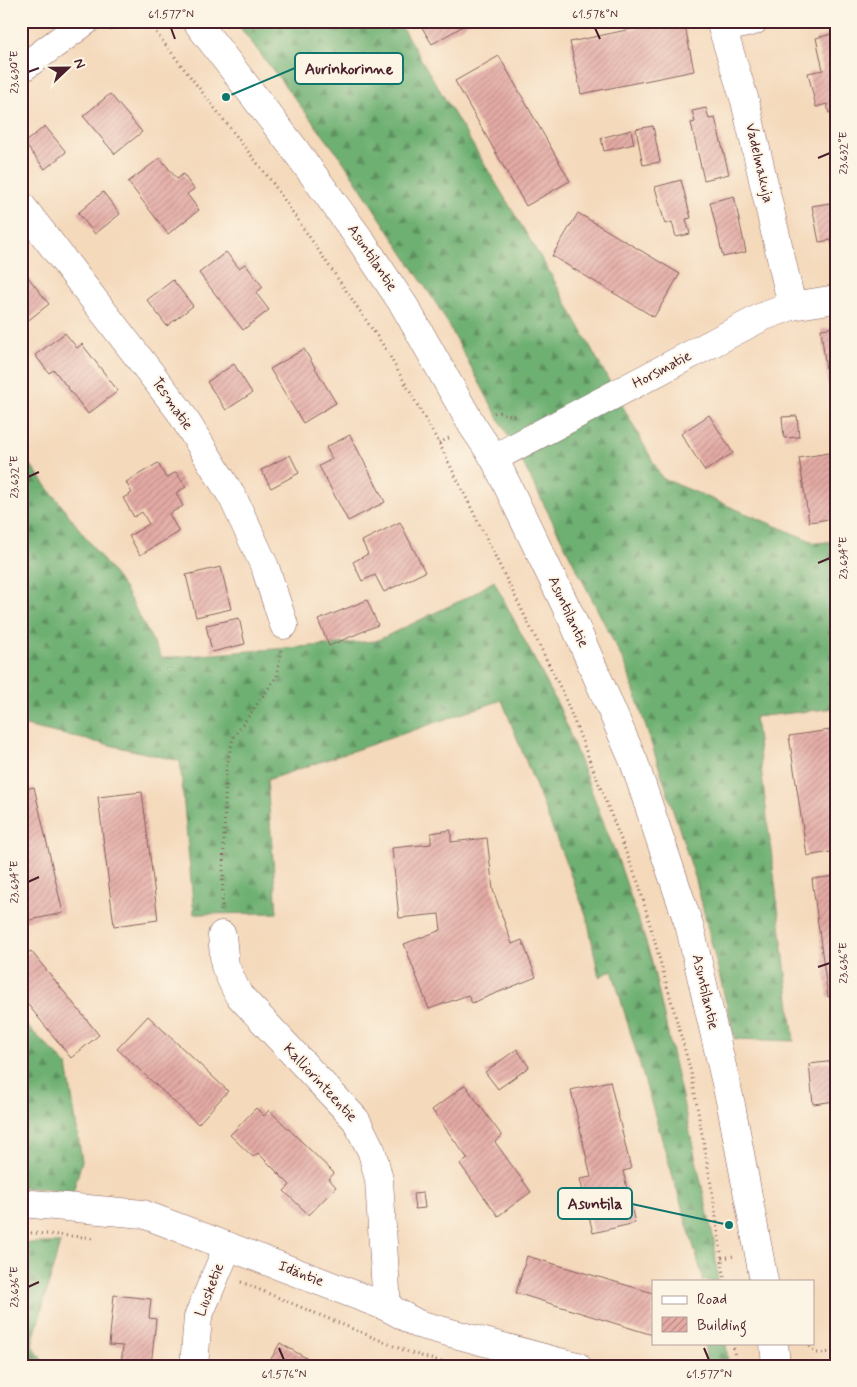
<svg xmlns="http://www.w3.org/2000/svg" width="857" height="1387" font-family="Mynerve,sans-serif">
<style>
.forest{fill:url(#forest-firs);stroke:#5c684e}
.building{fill:url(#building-hatch)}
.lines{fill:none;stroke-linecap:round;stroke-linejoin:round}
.minor-casing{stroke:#86605d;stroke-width:29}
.path{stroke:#86605d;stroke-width:3;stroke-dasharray:1 4;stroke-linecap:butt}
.minor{stroke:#fff;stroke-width:28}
.ticks{fill:none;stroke:#4a1f2b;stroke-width:2}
.labels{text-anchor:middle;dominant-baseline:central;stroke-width:4;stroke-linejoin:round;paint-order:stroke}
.street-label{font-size:15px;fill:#4a1f2b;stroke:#fcf5e5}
.leader{fill:none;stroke:#0f766e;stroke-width:2}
.callout-dot{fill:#0f766e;stroke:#fcf5e5;stroke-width:2}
.callout{fill:#fcf5e5;stroke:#0f766e;stroke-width:2}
.callout-label{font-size:16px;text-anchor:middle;font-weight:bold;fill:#4a1f2b}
.neatline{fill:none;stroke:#4a1f2b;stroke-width:2}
.ticks-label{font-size:12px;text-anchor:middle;fill:#4a1f2b}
</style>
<defs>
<pattern id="forest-firs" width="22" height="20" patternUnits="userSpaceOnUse" patternTransform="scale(1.25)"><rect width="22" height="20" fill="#6eb072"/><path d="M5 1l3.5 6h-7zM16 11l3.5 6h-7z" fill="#5c8f5e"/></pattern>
<pattern id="building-hatch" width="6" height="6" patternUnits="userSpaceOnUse" patternTransform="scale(1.25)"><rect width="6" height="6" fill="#e4aba5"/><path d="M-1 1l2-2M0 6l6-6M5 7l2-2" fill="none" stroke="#bb8b87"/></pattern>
</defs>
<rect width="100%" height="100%" fill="#fcf5e5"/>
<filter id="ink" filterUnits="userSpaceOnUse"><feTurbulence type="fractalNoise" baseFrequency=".02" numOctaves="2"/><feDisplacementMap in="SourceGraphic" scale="10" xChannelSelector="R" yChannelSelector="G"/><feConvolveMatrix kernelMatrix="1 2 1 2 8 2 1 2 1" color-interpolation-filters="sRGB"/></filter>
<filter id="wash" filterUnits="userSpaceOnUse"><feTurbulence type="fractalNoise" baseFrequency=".0096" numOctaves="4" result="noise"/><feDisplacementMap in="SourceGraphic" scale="20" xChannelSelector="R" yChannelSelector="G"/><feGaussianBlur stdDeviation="1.12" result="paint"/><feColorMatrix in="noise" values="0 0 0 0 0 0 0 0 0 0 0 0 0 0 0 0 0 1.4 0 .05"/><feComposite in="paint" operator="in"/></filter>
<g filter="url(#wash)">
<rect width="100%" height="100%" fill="#f4d9bb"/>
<!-- forest -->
<g class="forest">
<path d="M235,21H398L550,273L662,478L816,543L836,541V708L755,717L794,1041L735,1039L696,880L626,666L528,473L441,311L343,161Z"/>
<path d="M21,452L124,588L162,658L376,641L470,596L494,581L560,709L621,868L651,958L714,1241L718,1281H702V1275L612,970L599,977L587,917L502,700L267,780L277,913L194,914L180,761L21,725Z"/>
<path d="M21,1020L67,1065L82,1161L73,1192L21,1187Z"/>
<path d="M60,1243L32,1345L46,1366H21V1243Z"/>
<path d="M705,1343H726L728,1366H706Z"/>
</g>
<g id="blocks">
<!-- building -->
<g class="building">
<path d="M418,21H472L432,44Z"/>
<path d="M669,21H684L694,71L581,94L570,42Z"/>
<path d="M836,33V111L829,113L827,104L816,107L808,73L823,70L816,38Z"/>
<path d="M499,56L570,181L526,206L455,81Z"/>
<path d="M110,94L142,132L115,154L83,116Z"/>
<path d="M706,108L709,119L715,118L729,174L704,180L691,123L695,122L692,111Z"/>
<path d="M45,126L66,152L45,169L24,143Z"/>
<path d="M653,126L660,162L643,165L636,129Z"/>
<path d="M631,130L634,144L604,151L601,138Z"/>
<path d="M160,158L177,179L183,174L194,189L187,194L199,210L168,234L128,182Z"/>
<path d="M681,180L691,218L686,219L690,234L676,237L672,222L665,224L655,187Z"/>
<path d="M103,192L120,214L95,234L78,213Z"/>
<path d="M734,196L746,252L723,257L710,202Z"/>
<path d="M836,202V250L833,251L831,240L819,242L812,206Z"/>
<path d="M578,213L680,274L654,317L552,256Z"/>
<path d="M226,252L239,268L245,264L263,287L256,293L269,310L243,330L199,273Z"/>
<path d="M21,268L49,304L21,326Z"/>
<path d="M173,280L193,306L167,326L147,300Z"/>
<path d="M836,327V386L828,387L821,329Z"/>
<path d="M65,333L77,348L82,344L118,391L88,414L54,370L49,373L35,355Z"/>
<path d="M304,349L336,403L303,423L270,369Z"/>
<path d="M234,364L252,393L226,410L207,382Z"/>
<path d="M709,415L733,453L705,471L681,434Z"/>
<path d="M797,416L799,437L784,438L782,417Z"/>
<path d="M350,435L385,502L348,521L319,466L332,459L326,447Z"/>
<path d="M834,452L836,518L809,522L799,458Z"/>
<path d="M290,455L299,473L271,488L261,470Z"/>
<path d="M158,463L166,478L176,472L186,487L176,493L183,506L169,514L179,532L140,555L129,536L149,524L142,512L134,517L123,498L132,493L126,482Z"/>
<path d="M400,522L425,572L384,592L375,575L362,581L353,562L368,554L362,541Z"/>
<path d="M221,567L231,609L196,617L186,575Z"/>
<path d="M367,600L378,625L329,646L318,620Z"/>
<path d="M239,618L245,644L212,652L206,625Z"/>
<path d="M830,730L836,769V851L807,856L789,736Z"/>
<path d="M34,787L63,913L21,922V790Z"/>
<path d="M142,792L158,920L114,926L98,797Z"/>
<path d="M451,830V842L487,838L493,890L512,944L522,940L536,977L472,1003L468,995L429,1009L404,944L441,930L439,914L399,918L392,848L431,844V833Z"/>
<path d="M836,876V996L828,997L812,879Z"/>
<path d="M31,951L99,1035L71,1058L21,996V958Z"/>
<path d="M148,1016L228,1091L198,1124L117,1049Z"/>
<path d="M517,1049L529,1067L498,1089L485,1072Z"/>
<path d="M836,1061V1101L813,1104L809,1064Z"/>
<path d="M610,1081L631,1169L623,1171L635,1223L593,1233L580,1179L591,1177L571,1090Z"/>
<path d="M465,1085L502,1136L495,1142L531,1192L498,1216L460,1164L468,1159L432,1110Z"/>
<path d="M256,1108L264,1116L269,1110L334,1173L329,1179L336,1187L309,1215L284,1191L290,1185L258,1153L253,1157L230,1135Z"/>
<path d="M423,1193L425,1208L415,1209L413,1194Z"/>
<path d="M527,1256L653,1293V1335L516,1293Z"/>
<path d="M114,1295L151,1299L149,1318L156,1319L151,1366H121L123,1346L109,1345Z"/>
<path d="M280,1343L320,1366H267Z"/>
</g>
</g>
</g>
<g filter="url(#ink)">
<use href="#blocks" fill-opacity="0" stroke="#86605d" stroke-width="1"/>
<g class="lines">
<defs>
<g id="minor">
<path d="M196,21L293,147L359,238L405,307L472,425L494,458L573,621L634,762L690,928L731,1105L764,1281"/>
<path d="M720,21L745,101L792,306"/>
<path d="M723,29L754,21"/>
<path d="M21,69L86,21"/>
<path d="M21,205L179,410L233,498L265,567L284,625"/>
<path d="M494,458L762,317L792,306L836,299"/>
<path d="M222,935L225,966L238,994L356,1120L372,1152L379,1180L387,1307"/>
<path d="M21,1203L143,1214L387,1307L418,1324L559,1362L577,1366"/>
<path d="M774,1343L776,1366"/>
<path d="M194,1366L198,1317L228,1246"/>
</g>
</defs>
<!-- minor casing -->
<use href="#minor" class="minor-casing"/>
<!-- path -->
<g class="path">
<path d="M147,21L272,182L385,348L439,443L563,693L639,885L691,1072L713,1196L725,1281"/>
<path d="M110,30L122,21"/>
<path d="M494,413L496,412L517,416"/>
<path d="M439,443L451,437"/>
<path d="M222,911L226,769L233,738L277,676L281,650"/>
<path d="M21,1232L95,1238"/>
<path d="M722,1258L734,1256"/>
<path d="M241,1282L408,1352L455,1366"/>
<path d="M733,1343L736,1366"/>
<path d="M806,1343L817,1353L836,1352"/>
</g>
<!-- minor -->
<use href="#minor" class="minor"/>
</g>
</g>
<!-- ticks -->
<path class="ticks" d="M171,28L175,39M595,28L600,39M28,72L39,68M818,158L830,153M28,477L39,472M818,563L830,558M28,882L39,877M818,967L830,963M28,1287L39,1282M279,1348L284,1360M704,1348L709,1360"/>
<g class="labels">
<!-- street labels -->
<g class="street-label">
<text transform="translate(759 163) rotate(77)">Vadelmakuja</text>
<text transform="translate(372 258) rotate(56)">Asuntilantie</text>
<text transform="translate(662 370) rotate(-28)">Horsmatie</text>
<text transform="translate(172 404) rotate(55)">Tesmatie</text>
<text transform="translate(568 612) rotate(65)">Asuntilantie</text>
<text transform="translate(705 992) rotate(77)">Asuntilantie</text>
<text transform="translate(320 1083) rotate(47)">Kalliorinteentie</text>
<text transform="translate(301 1274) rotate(21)">Idäntie</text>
<text transform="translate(210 1290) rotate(-69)">Liusketie</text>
</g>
</g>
<!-- callouts -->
<path class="leader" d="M226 97L295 68M729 1225L632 1204"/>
<g class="callout-dot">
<circle cx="226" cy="97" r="5"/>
<circle cx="729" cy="1225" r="5"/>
</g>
<g class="callout">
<rect x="295" y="53" width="108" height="31" rx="5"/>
<rect x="558" y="1188" width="74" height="31" rx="5"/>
</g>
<g class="callout-label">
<text x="349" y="74">Aurinkorinne</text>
<text x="595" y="1209">Asuntila</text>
</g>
<!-- margin -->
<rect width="857" height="1387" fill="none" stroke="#fcf5e5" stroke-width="55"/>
<!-- legend -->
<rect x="652" y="1280" width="162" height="65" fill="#fcf5e5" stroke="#b59f9b"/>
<rect x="662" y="1296" width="25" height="8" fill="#ffffff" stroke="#b59f9b"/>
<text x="697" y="1304" font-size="15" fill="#4a1f2b">Road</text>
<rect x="662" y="1317" width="25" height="15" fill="url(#building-hatch)" stroke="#b59f9b"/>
<text x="697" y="1330" font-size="15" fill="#4a1f2b">Building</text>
<!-- north arrow -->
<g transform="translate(68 68) rotate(68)" stroke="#fcf5e5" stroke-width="4" paint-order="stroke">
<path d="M0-4L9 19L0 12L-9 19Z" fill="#4a1f2b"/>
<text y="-8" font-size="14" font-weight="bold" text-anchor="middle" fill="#4a1f2b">N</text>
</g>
<rect x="28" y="28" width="802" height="1332" class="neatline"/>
<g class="ticks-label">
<text x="171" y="18">61.577°N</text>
<text x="595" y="18">61.578°N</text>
<text transform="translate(14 72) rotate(-90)" y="4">23.630°E</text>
<text transform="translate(843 153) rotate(-90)" y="4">23.632°E</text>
<text transform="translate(14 477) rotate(-90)" y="4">23.632°E</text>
<text transform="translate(843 558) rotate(-90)" y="4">23.634°E</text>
<text transform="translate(14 882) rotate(-90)" y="4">23.634°E</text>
<text transform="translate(843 963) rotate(-90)" y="4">23.636°E</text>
<text transform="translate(14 1287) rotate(-90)" y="4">23.636°E</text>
<text x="284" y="1378">61.576°N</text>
<text x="709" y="1378">61.577°N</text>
</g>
</svg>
